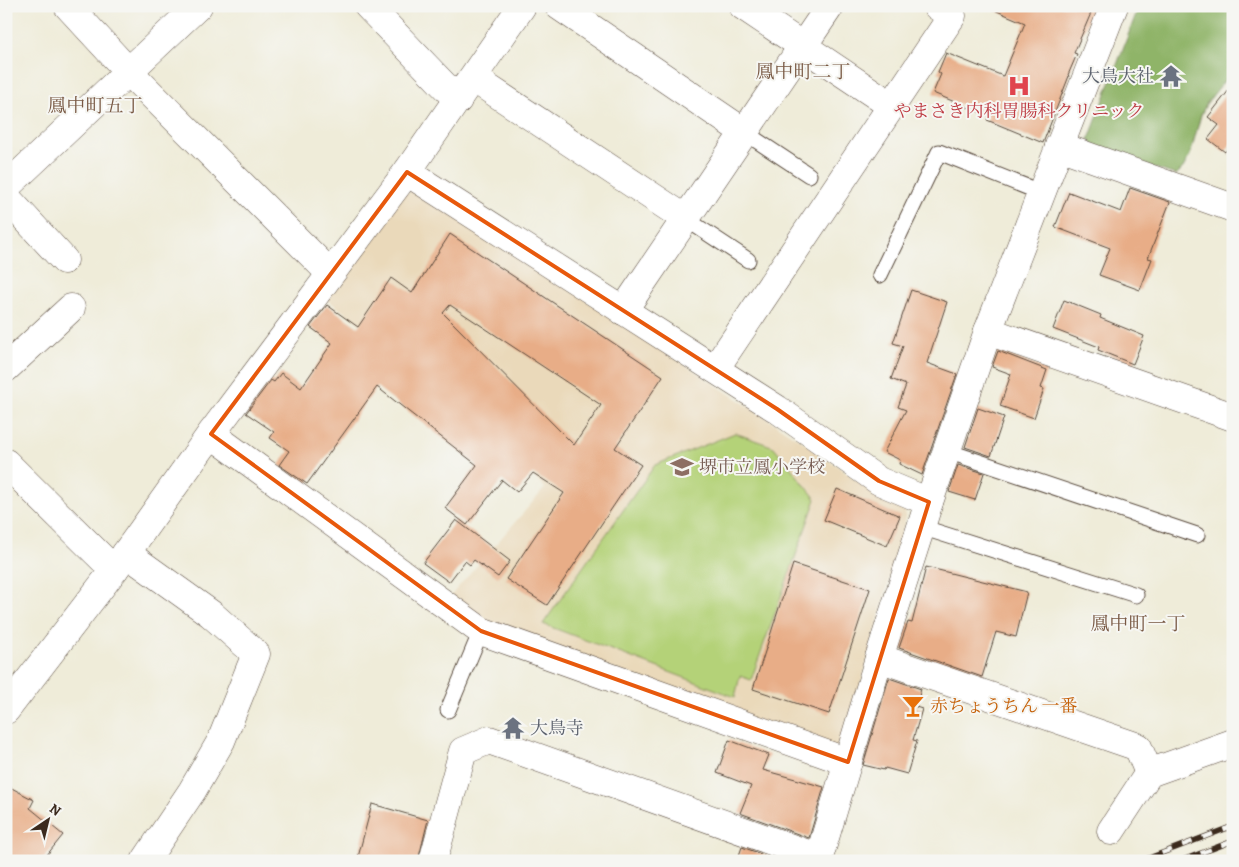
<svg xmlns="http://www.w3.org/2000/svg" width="1239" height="867" font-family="Alegreya,'Noto Serif JP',serif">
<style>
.built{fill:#ead9ba}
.green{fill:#b4d278;stroke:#787e4b}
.forest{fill:#8fb468;stroke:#656f43}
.building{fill:#e8ad87;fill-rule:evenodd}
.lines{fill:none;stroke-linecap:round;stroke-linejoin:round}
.service-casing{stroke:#56473a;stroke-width:17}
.minor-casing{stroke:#56473a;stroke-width:29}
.service{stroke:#fff;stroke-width:15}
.minor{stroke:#fff;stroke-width:28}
.rail-casing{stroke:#3b2a1e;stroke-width:5.5}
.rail{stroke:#f6f6f2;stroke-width:4;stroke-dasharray:11;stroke-linecap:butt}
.marked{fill:none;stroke:#e8590c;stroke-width:4;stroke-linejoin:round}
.labels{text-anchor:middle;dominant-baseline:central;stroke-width:4;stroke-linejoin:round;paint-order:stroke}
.worship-label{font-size:18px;fill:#5b616d;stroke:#f6f6f2;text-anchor:end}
.health-label{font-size:18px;fill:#be3a42;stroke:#f6f6f2}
.education-label{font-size:18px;fill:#785e54;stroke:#f6f6f2;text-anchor:start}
.food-label{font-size:18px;fill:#c56008;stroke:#f6f6f2;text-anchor:start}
.neighbourhood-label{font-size:19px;fill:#785843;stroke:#f6f6f2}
</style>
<rect width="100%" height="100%" fill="#f6f6f2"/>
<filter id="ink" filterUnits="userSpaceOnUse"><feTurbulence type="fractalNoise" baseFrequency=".02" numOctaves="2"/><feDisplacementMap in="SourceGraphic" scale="10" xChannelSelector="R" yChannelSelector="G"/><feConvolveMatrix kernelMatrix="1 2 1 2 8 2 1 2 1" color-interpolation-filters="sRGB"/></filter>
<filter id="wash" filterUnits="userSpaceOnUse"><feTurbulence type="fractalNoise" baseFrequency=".0096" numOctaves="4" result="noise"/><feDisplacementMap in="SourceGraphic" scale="20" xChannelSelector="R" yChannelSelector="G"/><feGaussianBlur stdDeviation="1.12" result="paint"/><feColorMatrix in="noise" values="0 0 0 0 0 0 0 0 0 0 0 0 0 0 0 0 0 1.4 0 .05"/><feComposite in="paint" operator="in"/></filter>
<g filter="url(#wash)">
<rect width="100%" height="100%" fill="#efecd9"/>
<!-- built -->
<path class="built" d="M417,190L809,446L870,490L904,508L906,517L842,753L476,618L447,600L545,488L467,402L325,298L399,194Z"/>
<!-- green -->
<path class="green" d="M735,433L774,447L816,499L751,680L740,676L735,697L543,624L655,465Z"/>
<!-- forest -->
<path class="forest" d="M1139,6H1233V70L1206,104L1201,115L1190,155L1183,168L1176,175L1096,149L1089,139Z"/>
<g id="blocks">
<!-- building -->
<g class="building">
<path d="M985,6H1094L1074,53L1077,54L1068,75L1069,76L1043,143L987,120L989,116L933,93L941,74L938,72L946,53L1003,76L1025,23Z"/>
<path d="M1233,85V141L1225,152L1208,139L1219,125L1208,117Z"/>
<path d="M1130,188L1170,202L1148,258L1152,259L1140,290L1099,275L1110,248L1055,227L1069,192L1121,212Z"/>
<path d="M450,234L663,376L615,448L641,465L547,605L506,579L564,493L533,473L517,492L502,480L467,525L445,508L477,465L377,387L307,484L279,465L289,451L270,438L274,432L246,413L271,380L274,382L281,373L301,388L332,343L310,327L327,305L358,327L391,278L412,293ZM450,305L601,405L574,445L443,313Z"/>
<path d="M911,290L947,302L927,363L957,374L922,475L899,464L900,460L884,452L906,410L898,407L906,385L891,379L903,346L893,343Z"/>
<path d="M1064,300L1101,315L1100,318L1144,336L1133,364L1098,350L1099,347L1053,329Z"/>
<path d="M998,351L1047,370L1041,388L1044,389L1034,418L1000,406L1011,374L992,367Z"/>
<path d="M978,408L1004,417L991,456L965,447Z"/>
<path d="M958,465L984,473L975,500L949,492Z"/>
<path d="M837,489L900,516L887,546L824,520Z"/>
<path d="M456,520L510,561L498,577L474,560L470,565L465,561L449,582L423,563Z"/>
<path d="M793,564L870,589L829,714L753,689Z"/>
<path d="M926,567L1027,592L1016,637L996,632L982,677L899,648L908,622L912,623Z"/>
<path d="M889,678L921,689L916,707L922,709L913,740L917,741L907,774L885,768L884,770L863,765Z"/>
<path d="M729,740L769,755L763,770L824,787L809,838L740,813L751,786L717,773Z"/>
<path d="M6,785L34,800L30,808L63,835L42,861H6Z"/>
<path d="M372,804L428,820L418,861H357Z"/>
<path d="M742,847L780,861H737Z"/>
</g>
</g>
</g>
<g filter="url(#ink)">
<use href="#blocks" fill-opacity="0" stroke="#56473a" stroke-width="1"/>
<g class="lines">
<defs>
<g id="service">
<path d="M744,132L809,175"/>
<path d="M686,219L748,260"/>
<path d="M880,275L939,152L1042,193"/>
<path d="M947,451L1197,535"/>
<path d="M921,527L1136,595"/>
<path d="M448,710L481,631"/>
</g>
<g id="minor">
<path d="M68,6L129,72L330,273"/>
<path d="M368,6L458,100"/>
<path d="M559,6L744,132"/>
<path d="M743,6L892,106"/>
<path d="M473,78L686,219"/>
<path d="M1059,146L1233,208"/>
<path d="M407,172L777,409L879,481L929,502"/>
<path d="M6,187L198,6"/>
<path d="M6,197L64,260"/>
<path d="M623,311L830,6"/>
<path d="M988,331L1233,417"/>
<path d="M6,368L71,308"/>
<path d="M715,369L952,16L937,6"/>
<path d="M211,434L481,631L848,762"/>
<path d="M6,463L114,570"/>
<path d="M126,553L211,614L256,654L221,741L192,791L145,861"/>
<path d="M879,658L1138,747L1149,773L1233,743"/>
<path d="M6,710L114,570L211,434L407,172L522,6"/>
<path d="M1111,831L1149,773"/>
<path d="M433,861L463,751L489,740L819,858"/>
<path d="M818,861L879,658L929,502L988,331L1114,6"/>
</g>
</defs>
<!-- service casing -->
<use href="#service" class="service-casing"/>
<!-- minor casing -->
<use href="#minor" class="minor-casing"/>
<!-- service -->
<use href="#service" class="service"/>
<!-- minor -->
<use href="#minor" class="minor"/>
<defs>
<g id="rail">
<path d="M1141,861L1233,826"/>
<path d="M1180,861L1233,841"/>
</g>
</defs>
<!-- rail casing -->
<use href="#rail" class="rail-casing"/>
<!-- rail -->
<use href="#rail" class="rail"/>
</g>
</g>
<!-- marked area -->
<path class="marked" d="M407,172L777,409L879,481L929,502L848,762L481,631L211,434Z"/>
<!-- icons -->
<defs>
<symbol id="temple-bare" viewBox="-9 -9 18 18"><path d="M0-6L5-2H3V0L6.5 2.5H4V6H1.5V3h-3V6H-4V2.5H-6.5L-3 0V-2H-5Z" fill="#6b7280" stroke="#f6f6f2" stroke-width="2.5" paint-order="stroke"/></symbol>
<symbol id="hospital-bare" viewBox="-9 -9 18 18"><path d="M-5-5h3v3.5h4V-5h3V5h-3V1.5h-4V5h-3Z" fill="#e0444e" stroke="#f6f6f2" stroke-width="2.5" paint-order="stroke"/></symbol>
<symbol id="school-bare" viewBox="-9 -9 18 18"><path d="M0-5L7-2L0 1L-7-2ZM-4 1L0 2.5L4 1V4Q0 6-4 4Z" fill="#8d6e63" stroke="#f6f6f2" stroke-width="2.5" paint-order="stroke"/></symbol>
<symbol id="bar-bare" viewBox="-9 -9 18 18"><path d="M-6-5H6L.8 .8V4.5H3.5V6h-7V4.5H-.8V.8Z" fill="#e8710a" stroke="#f6f6f2" stroke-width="2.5" paint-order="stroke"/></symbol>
</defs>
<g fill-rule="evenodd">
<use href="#temple-bare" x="1155" y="60" width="32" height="32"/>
<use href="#hospital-bare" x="1003" y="70" width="32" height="32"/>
<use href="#school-bare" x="666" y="451" width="32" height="32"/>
<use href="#bar-bare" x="897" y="690" width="32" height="32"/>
<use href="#temple-bare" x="497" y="712" width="32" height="32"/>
</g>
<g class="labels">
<!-- worship labels -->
<g class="worship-label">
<text x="1154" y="76">大鳥大社</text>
<text x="530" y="728" text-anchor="start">大鳥寺</text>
</g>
<!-- health labels -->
<g class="health-label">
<text x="1019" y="111">やまさき内科胃腸科クリニック</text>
</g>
<!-- education labels -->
<g class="education-label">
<text x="699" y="467">堺市立鳳小学校</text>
</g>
<!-- food labels -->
<g class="food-label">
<text x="930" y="706">赤ちょうちん 一番</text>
</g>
<!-- neighbourhood labels -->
<g class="neighbourhood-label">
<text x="803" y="72">鳳中町二丁</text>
<text x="95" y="106">鳳中町五丁</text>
<text x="1138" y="624">鳳中町一丁</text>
</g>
</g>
<!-- margin -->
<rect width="1239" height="867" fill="none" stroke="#f6f6f2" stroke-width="25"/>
<!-- north arrow -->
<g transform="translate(48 820) rotate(35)" stroke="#f6f6f2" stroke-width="4" paint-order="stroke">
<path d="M0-4L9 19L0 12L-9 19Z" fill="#3b2a1e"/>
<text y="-8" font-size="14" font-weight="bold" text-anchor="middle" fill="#3b2a1e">N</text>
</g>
</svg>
